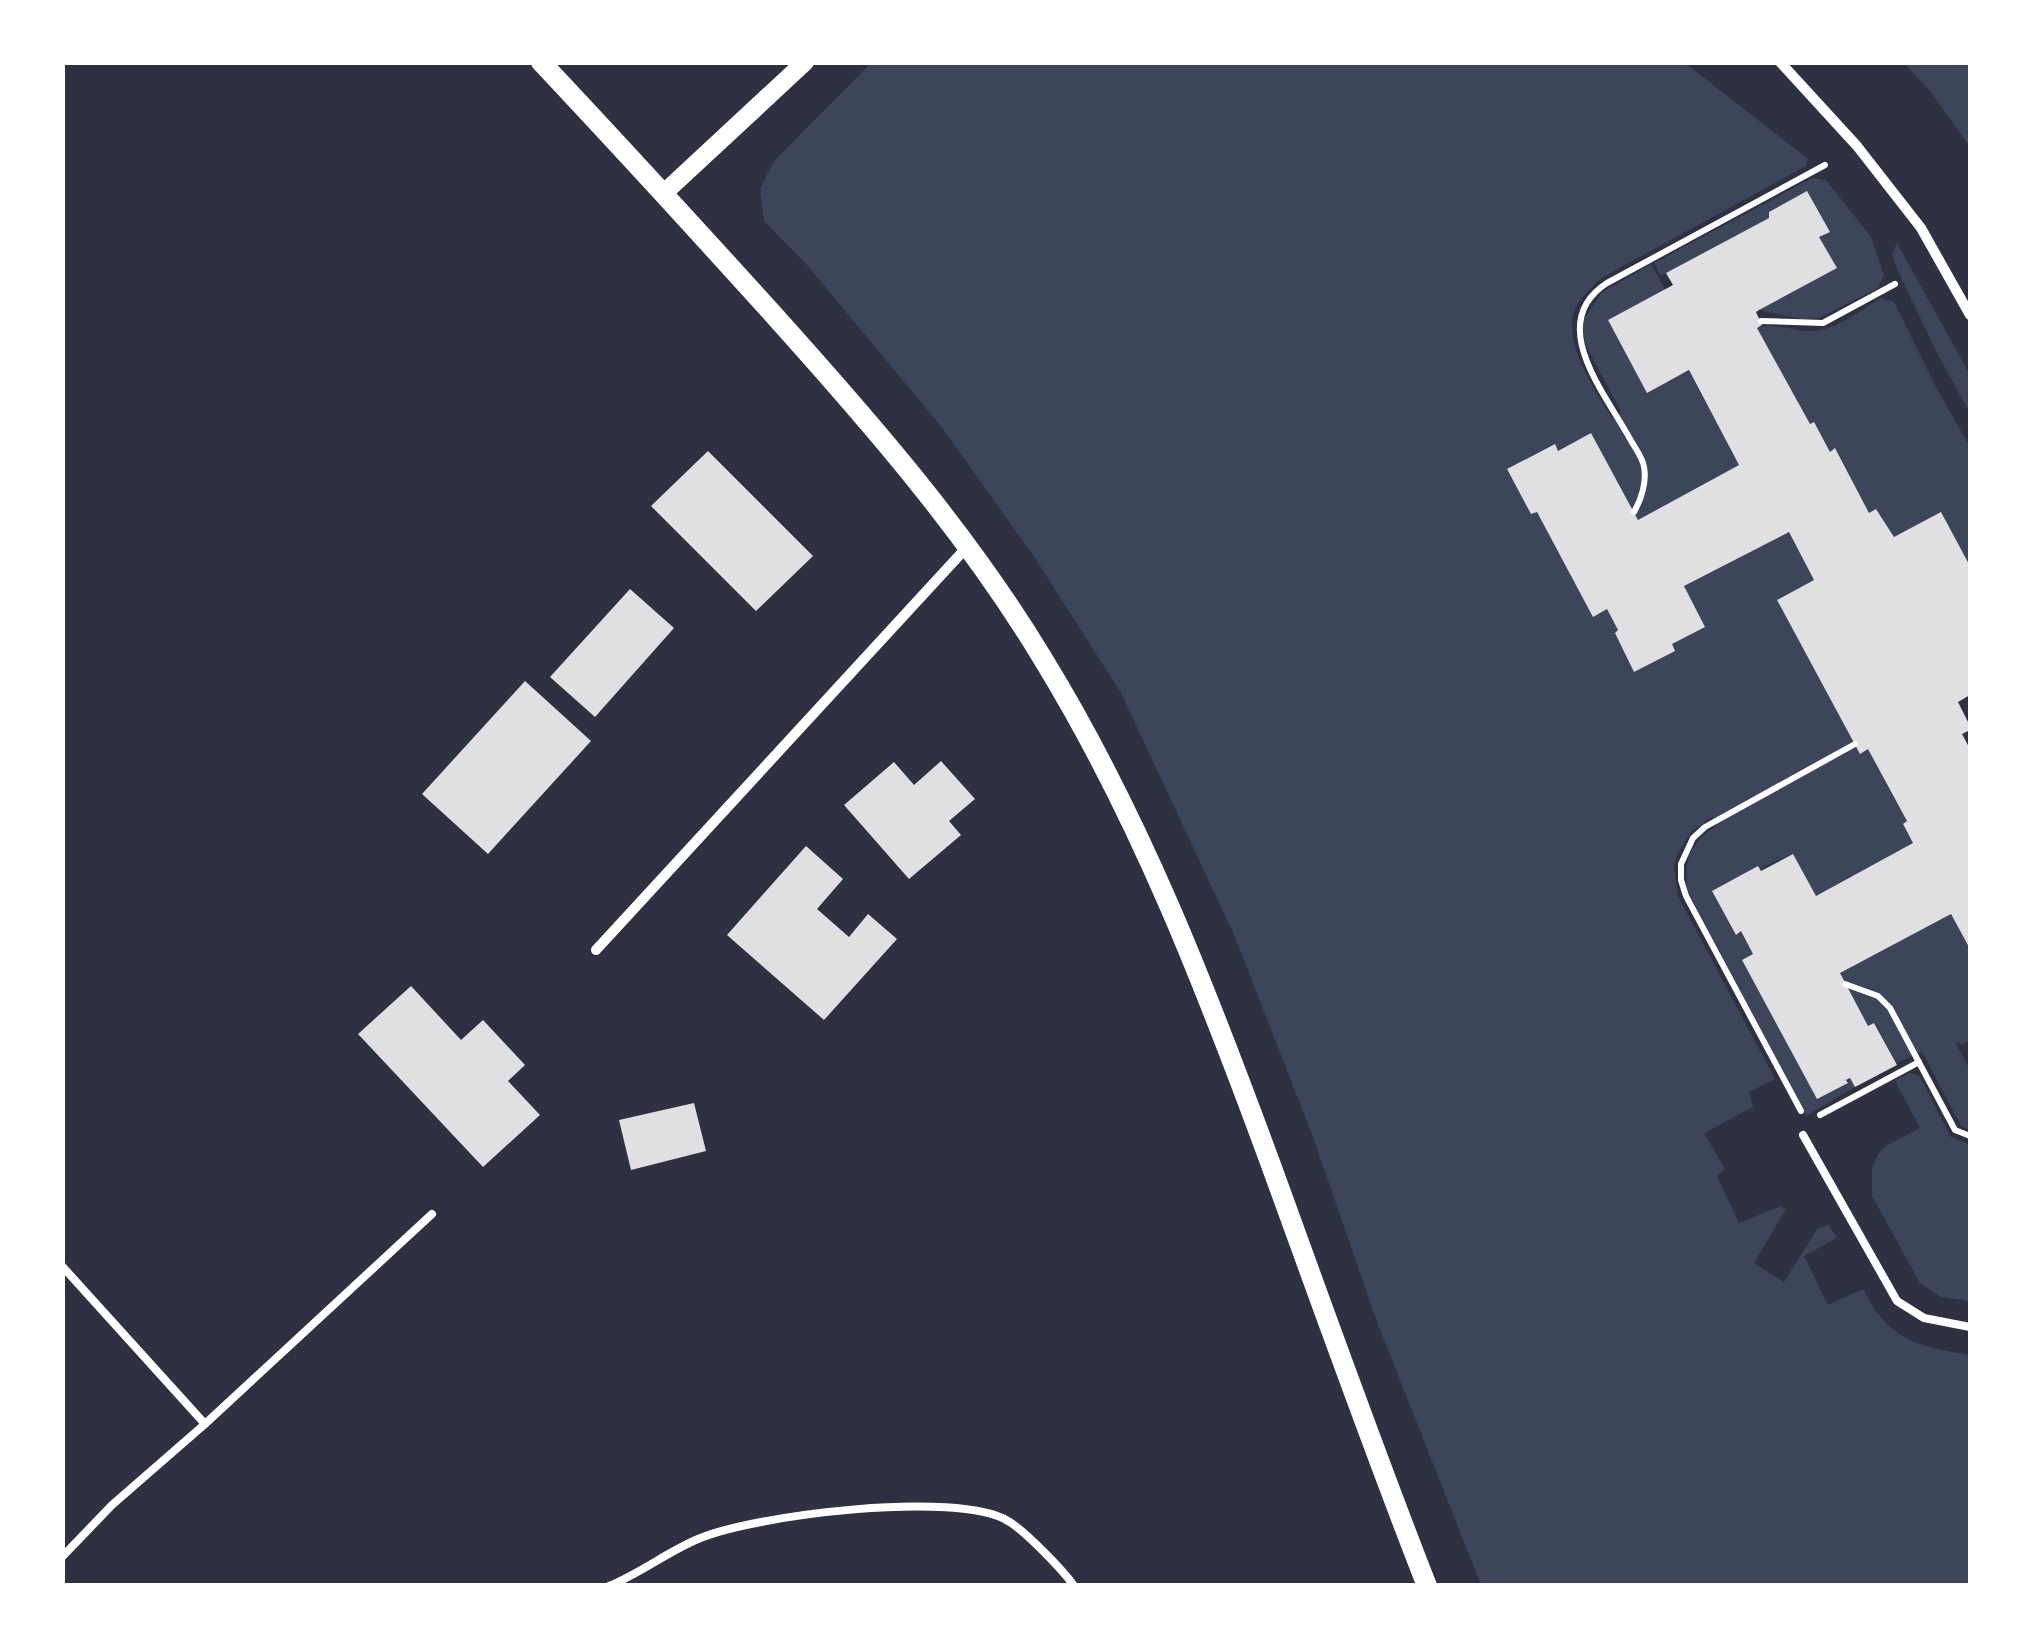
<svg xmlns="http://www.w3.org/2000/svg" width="2033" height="1648" font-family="Montserrat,sans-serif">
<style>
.green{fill:#3c4559}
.building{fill:#e0e0e3}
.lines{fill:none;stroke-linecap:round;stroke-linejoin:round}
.path{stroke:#fff;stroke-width:6}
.service{stroke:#fff;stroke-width:8}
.minor{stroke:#fff;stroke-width:10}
.tertiary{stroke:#fff;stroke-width:18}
.secondary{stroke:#fff;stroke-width:20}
</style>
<rect width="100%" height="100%" fill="#2d3142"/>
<!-- green -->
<g class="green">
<path d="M872,62L1685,63L1808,159L1806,166L1603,277C1593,286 1583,295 1576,307C1560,340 1595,390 1612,418L1621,411L1586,346L1582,322L1601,293L1651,264L1665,290L1608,320L1647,392L1689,371L1739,465L1638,520L1591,433L1558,451L1554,444L1507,469L1531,514L1537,512L1594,616L1607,609L1618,630L1615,634L1635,671L1672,644L1704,627L1684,586L1789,532L1814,580L1777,600L1860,753L1868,749L1907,821L1903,825L1913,843L1816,896L1792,854L1712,891L1735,934L1741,931L1753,954L1742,960L1817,1098L1848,1083L1850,1078L1855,1087L1806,1116L1688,891C1682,862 1691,842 1716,826L1712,817L1691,832L1677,855L1674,866L1678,896L1775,1079L1749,1092L1753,1107L1704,1133L1725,1169L1717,1176L1739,1223L1781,1206L1786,1209L1754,1263L1784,1282L1818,1228L1829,1225L1837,1238L1804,1256L1828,1305L1863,1289C1889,1341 1917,1346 1970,1355V1585H1481L1377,1322L1314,1140L1235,937L1121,693L1035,558L943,429L808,266L764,221L760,188L775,160Z"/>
<path d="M1904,63H1970V147L1931,92Z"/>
<path d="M1812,178L1826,180L1871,237L1884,275L1878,288L1819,318L1801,319L1759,310L1836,268L1819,237L1829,232L1806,192L1769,212V218L1661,276L1654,263Z"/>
<path d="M1897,243L1970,375V413L1938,355L1896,267L1892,254Z"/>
<path d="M1881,298L1894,302L1936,387L1970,447V566L1941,513L1894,537L1877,510L1869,513L1836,449L1830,452L1814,423L1810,424L1757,328C1774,322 1796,332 1814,331C1838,329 1861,310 1881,298Z"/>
<path d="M1951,914L1970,949V1040L1963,1044L1955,1042L1970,1070V1130L1961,1126L1922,1052L1896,1063L1875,1023L1868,1026L1840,973Z"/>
<path d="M1909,1073L1919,1075L1951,1137L1970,1145V1301L1941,1297L1920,1283L1872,1196V1168L1878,1154L1887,1145L1920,1128L1895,1081Z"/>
</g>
<!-- building -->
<g class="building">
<path d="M1807,191L1830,232L1819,237L1837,268L1759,310L1756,312L1762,325L1757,328L1810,424L1814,422L1830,452L1835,448L1869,513L1876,509L1894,537L1941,512L1970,566V695L1958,702L1970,726V730L1962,734L1970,749V949L1951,914L1840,973L1868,1026L1874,1023L1897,1065L1855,1087L1850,1078L1846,1080L1848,1083L1817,1099L1742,960L1753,954L1741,931L1736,935L1712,891L1758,866L1761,871L1793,854L1816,896L1913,843L1903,824L1907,821L1868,749L1860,754L1777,600L1814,580L1789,532L1684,586L1705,627L1672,644L1675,651L1634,672L1615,633L1618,630L1607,609L1593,617L1537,512L1531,514L1507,469L1555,444L1558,451L1591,433L1638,520L1739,465L1689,370L1647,393L1608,320L1673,285L1666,273L1769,218V212Z"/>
<path d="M708,451L813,556L756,611L651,506Z"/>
<path d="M630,589L674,628L595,717L550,677Z"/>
<path d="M525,681L591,741L488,854L422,794Z"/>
<path d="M941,761L975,799L949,821L961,835L909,879L844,805L894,762L914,785Z"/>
<path d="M806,846L843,879L817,909L849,937L868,914L897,939L824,1020L727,935Z"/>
<path d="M411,986L461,1040L483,1020L525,1065L508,1081L540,1115L483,1167L358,1034Z"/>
<path d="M694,1103L706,1151L631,1170L619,1120Z"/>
</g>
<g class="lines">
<!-- path -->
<g class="path">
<path d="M1761,321L1823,323L1895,284"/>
<path d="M1634,512C1641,500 1647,482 1644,467C1643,458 1635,448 1630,439C1605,393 1545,323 1607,283L1825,165"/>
<path d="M1845,984L1878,996L1890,1008L1955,1130L1970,1136"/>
<path d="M1801,1111L1686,896L1681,880V864L1693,838L1705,827L1855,744"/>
<path d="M1820,1115L1919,1062"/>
</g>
<!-- service -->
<g class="service">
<path d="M1803,1135L1897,1301L1924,1318L1970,1327"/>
<path d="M62,1266L205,1424"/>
<path d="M62,1557L112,1505L205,1424L432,1214"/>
<path d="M609,1586C641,1573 667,1552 698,1539C753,1515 957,1490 1008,1521C1024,1530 1063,1570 1074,1586"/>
</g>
<!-- minor -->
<g class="minor">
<path d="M1780,62L1857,146L1921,228L1970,315"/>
<path d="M596,950L967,547"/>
</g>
<!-- tertiary -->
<path class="tertiary" d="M664,193L805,62"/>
<!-- secondary -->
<path class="secondary" d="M541,62C619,145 696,229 772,313C870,422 967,533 1043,659C1140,817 1207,991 1271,1165C1322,1305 1372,1446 1427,1586"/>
</g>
<!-- border -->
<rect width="2033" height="1648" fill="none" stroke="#ffffff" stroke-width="130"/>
</svg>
